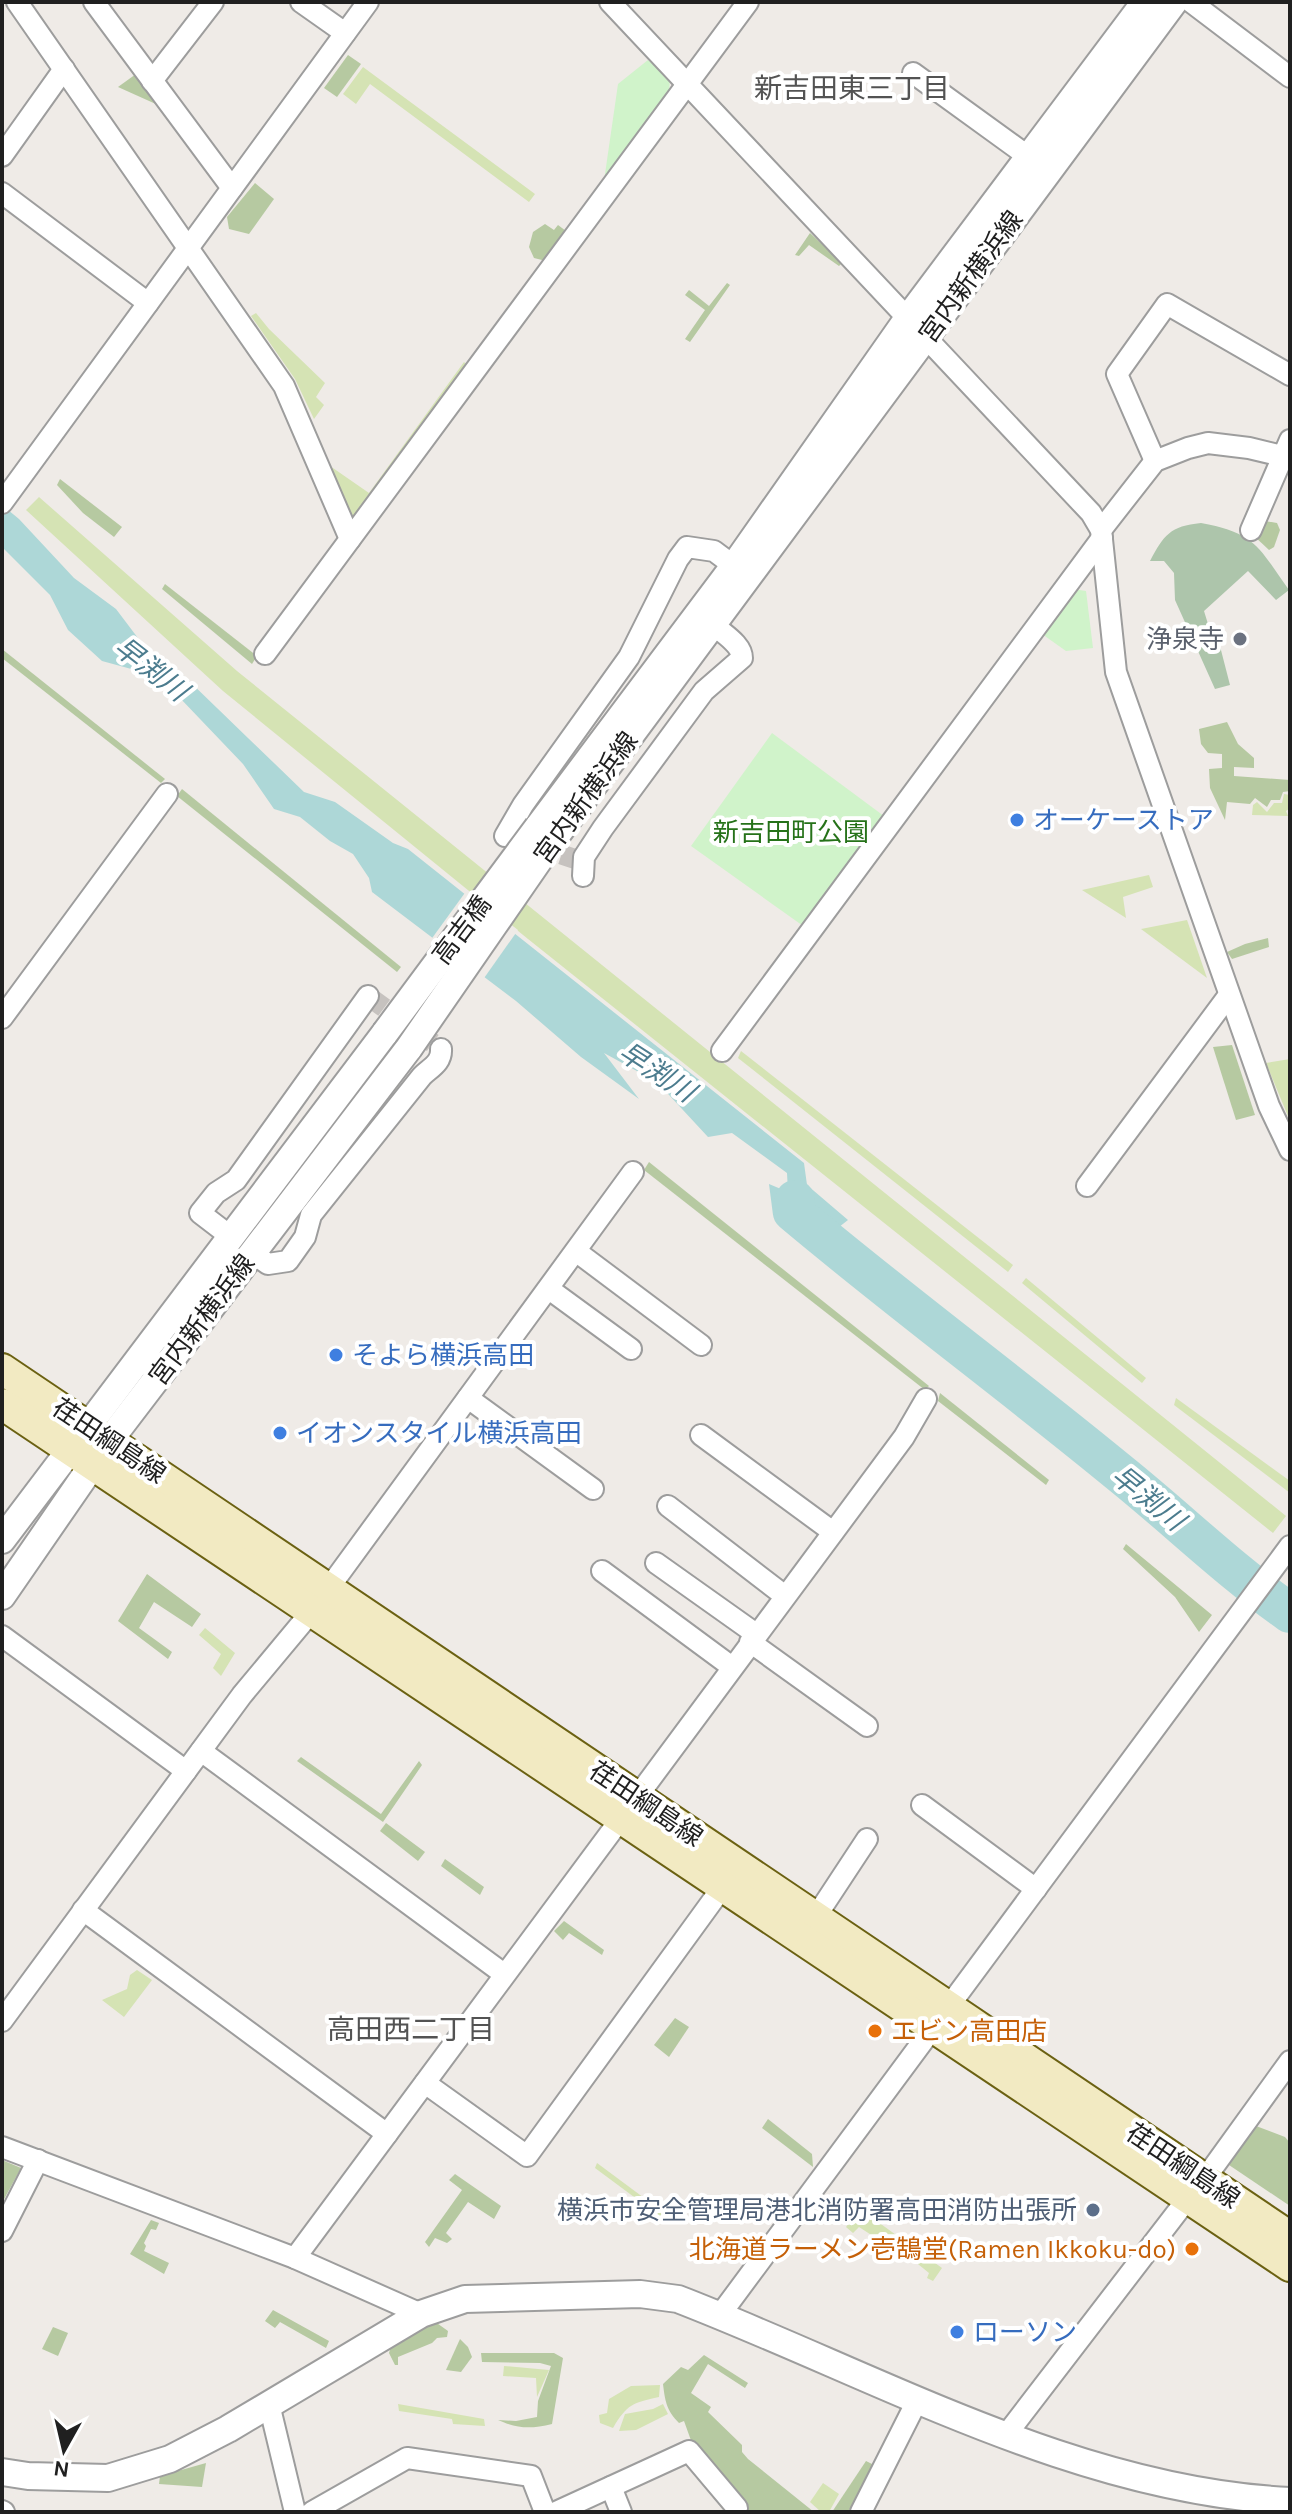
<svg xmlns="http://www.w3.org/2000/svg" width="1292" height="2514" font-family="Karla,'Noto Sans JP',sans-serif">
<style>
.grass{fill:#d5e3b4}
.forest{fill:#b6c9a1}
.cemetery{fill:#adc5ab}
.park{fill:#d0f3ca}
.water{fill:#add7d7}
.pier{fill:#efebe7}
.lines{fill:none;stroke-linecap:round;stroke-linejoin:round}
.river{stroke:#add7d7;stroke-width:40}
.minor-tunnel{stroke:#c6c2bf;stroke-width:20;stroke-dasharray:20 10;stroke-linecap:butt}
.minor-casing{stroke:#9d9d9d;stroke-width:24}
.tertiary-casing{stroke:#9d9d9d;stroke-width:30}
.secondary-casing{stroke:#6b6112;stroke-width:34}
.minor{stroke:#fff;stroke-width:20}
.tertiary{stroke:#fff;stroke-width:26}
.secondary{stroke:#f2eac2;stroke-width:30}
.tertiary-bridge-casing{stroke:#9d9d9d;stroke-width:30;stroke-linecap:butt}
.tertiary-bridge{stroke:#fff;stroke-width:26}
.worship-dot{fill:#6b7280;stroke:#fff;stroke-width:3}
.shop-dot{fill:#3f7fe0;stroke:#fff;stroke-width:3}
.food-dot{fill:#e8710a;stroke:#fff;stroke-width:3}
.service-dot{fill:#5c6f8a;stroke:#fff;stroke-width:3}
.labels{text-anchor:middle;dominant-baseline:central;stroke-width:8;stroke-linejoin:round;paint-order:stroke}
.street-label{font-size:26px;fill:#202020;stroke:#fff}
.worship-label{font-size:26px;fill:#5b616d;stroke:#fff;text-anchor:end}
.shop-label{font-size:26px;fill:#366cbe;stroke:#fff;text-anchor:start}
.park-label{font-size:26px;fill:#267219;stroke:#fff}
.food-label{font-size:26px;fill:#c56008;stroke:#fff;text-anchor:start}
.service-label{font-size:26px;fill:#4e5e75;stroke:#fff;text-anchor:end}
.neighbourhood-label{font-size:28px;fill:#535353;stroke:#fff}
.water-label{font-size:28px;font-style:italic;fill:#4c7c8e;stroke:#fff}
</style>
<rect width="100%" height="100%" fill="#efebe7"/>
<!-- grass -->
<g class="grass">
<path d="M363,67L535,194L529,202L370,84L356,104L343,94Z"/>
<path d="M256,313L269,329L325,383L316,397L324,405L314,419L295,379L251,316Z"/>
<path d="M464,362L469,367L354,523L330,466L369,493Z"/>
<path d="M39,497L237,671L1286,1516L1273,1533L528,939L223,691L26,510Z"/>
<path d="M1284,794L1290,795V808L1286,811L1288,816L1252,815L1253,805L1257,802L1267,812L1274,803H1282Z"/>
<path d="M1149,875L1153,887L1123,897L1126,918L1082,890Z"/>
<path d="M1187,920L1207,978L1141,929Z"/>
<path d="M741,1051L1013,1265L1008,1272L738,1058Z"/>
<path d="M1290,1059V1121L1266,1063Z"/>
<path d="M1026,1278L1146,1378L1142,1383L1022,1283Z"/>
<path d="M1176,1398L1290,1481V1493L1174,1405Z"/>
<path d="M205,1628L235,1653L221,1676L213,1668L221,1654L199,1635Z"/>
<path d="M137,1970L152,1980L124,2017L102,2000L127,1989L130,1975Z"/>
<path d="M597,2163L663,2212L661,2217L595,2168Z"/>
<path d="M860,2209L942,2268L933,2281L927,2278L929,2273L897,2247L893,2249L859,2227L853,2233L846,2227Z"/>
<path d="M504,2366L549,2370L537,2397L536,2378L503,2376Z"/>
<path d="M660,2385L659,2397C633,2403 627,2404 613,2428L600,2423L599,2415L607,2413L609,2399L631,2386Z"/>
<path d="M398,2404L484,2419L485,2426L453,2424L452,2419L399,2411Z"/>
<path d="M663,2404L668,2414L636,2430L619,2431L625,2414L653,2409Z"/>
<path d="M823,2483L839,2494L829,2512H821L810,2502Z"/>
</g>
<!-- forest -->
<g class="forest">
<path d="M348,55L361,64L337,97L324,88Z"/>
<path d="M136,74L158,105L118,87Z"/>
<path d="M255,183L274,199L249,234L229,229L227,217Z"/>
<path d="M545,224L554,230L558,225L566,231L546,261L534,258L529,247L533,232Z"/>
<path d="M810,233L842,263L839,266L809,245L799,256L795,255Z"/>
<path d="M727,283L730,285L690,342L685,339L705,310L685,295L689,290L709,306Z"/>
<path d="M60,479L122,527L114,537L83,513L57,485Z"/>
<path d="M1265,521L1277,523L1280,530L1274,547L1269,550L1253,535Z"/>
<path d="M165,584L257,656L252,664L162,589Z"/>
<path d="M2,649L165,779L161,783L2,658Z"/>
<path d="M1227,722L1238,744L1254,758V768L1234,767V776L1290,780V791L1283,792L1280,800H1271L1267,807L1255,798L1250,804L1227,802L1225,820L1210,788L1209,769L1222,768V754L1208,753L1201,744L1199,729Z"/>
<path d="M182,789L401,967L397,972L177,796Z"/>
<path d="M1268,938L1269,947L1232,959L1227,952L1245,944Z"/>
<path d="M1232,1045L1255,1115L1236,1120L1213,1047Z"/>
<path d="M649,1162L929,1386L925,1390L644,1170Z"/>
<path d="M940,1393L1049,1480L1046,1485L938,1401Z"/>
<path d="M1126,1544L1212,1615L1199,1632L1175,1597L1123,1549Z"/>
<path d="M147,1574L201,1614L192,1627L154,1602L139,1628L172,1652L168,1659L118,1621Z"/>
<path d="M301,1757L381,1814L419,1761L422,1765L383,1822L297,1761Z"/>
<path d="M386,1823L425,1852L418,1861L380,1831Z"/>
<path d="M445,1859L484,1887L480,1895L441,1866Z"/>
<path d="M564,1921L604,1950L602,1955L569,1933L563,1940L554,1931Z"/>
<path d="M675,2018L689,2027L669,2057L654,2045Z"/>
<path d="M768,2119L812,2154L813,2167L762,2128Z"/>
<path d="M1256,2126L1285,2137L1290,2143V2206L1229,2165L1228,2158Z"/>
<path d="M2,2160L21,2168L2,2203Z"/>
<path d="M455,2174L501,2206L494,2219L468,2202L446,2233L452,2239L447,2243L435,2238L429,2247L425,2242L462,2190L449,2180Z"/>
<path d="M151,2220L159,2223L156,2230L151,2229L144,2243L146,2246L144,2251L169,2263L164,2274L130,2254Z"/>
<path d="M273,2310L329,2341L326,2348L280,2322L275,2328L265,2321Z"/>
<path d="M434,2321L448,2331L447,2337L437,2338L432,2343L398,2357V2365H395L389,2353L391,2346Z"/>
<path d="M53,2327L68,2333L58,2356L42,2349Z"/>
<path d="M460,2339L468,2347L472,2357L461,2372L446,2370Z"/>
<path d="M481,2353H554L563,2358L552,2424C531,2429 518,2429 498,2420L516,2421L537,2417L538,2401L551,2366L540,2363L482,2362Z"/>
<path d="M704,2355L748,2383L745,2388L708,2364L691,2393L711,2407L708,2412L742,2445V2452L748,2459L814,2512H748L693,2446L684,2421L679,2423C666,2410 665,2400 663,2384L681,2367L688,2370Z"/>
<path d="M866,2461L876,2466L848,2512H832Z"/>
<path d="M206,2463L202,2487L159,2484L160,2476Z"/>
</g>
<!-- cemetery -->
<path class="cemetery" d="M1201,523C1256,533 1259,548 1289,590L1276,600L1248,571L1204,611L1208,624L1214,623L1230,685L1215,689L1175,600L1174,573L1164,561H1150C1164,535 1170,526 1201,523Z"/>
<!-- park -->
<g class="park">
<path d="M648,60L670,79L669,93L604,181L618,84Z"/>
<path d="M1073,589L1086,591L1093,648L1066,651L1042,634Z"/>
<path d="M772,733L888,819L806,928L691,846Z"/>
</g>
<!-- water -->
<path class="water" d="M2,505L19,519L74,578L116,609L144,646L186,678L304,792L335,802L393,843L408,849L804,1163L807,1185L848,1220L816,1245L773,1215L769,1184L788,1192L787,1173L732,1133L708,1137L657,1082L604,1053L639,1099L581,1057L516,1001L372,892L369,878L353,854L330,841L300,817L274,809L243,764L179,697L146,673L102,661L68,630L50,595L2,547Z"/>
<!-- pier -->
<path class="pier" d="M467,890L518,930L482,981L430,941Z"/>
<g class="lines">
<!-- river -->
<path class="river" d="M795,1200L793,1212C900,1302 1013,1385 1121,1474C1178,1520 1230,1571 1290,1613"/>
<!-- minor-tunnel -->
<g class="minor-tunnel">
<path d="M533,845L575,859"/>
<path d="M368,996L441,1049"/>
</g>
<defs>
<g id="minor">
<path d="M17,2L284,386L350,539"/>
<path d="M94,2L232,188"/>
<path d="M301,2L345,33"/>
<path d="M610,2L1091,513L1101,530L1116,672L1269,1106L1290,1150"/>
<path d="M1191,2L1290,77"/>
<path d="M913,73L1029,157"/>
<path d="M152,81L213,2"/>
<path d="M2,156L64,69"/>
<path d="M2,193L148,303"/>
<path d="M1155,461L1117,374L1167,304L1290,375"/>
<path d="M2,503L368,2"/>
<path d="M1101,530L1155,461L1188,448L1208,443L1249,448L1282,456"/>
<path d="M1251,530L1290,440"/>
<path d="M265,654L748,2"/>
<path d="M505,836L523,805L629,657L678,559L687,547L714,551L734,566"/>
<path d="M583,876L584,857L603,828L704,691L742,658C742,644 723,634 714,625"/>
<path d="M2,1018L167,794"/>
<path d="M722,1051L1102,538"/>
<path d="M1087,1186L1229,995"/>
<path d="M230,1236L200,1213L216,1193L236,1180L368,996"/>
<path d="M577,1252L701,1345"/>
<path d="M252,1253L268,1264L288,1261L305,1237L311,1215L422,1076C430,1068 442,1063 441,1049"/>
<path d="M549,1289L631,1349"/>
<path d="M468,1398L593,1489"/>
<path d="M701,1435L833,1532"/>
<path d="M668,1506L785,1596"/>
<path d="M656,1563L756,1634"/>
<path d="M602,1571L732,1667"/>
<path d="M2,1636L186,1771"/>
<path d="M750,1642L867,1726"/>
<path d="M201,1751L504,1974"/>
<path d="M922,1805L1036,1889"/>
<path d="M83,1910L387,2134"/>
<path d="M815,1918L867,1839"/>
<path d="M2,2021L242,1695L312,1611L633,1172"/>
<path d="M425,2083L527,2156L724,1885"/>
<path d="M2,2147L295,2258L421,2314"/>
<path d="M1204,2180L1290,2061"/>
<path d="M2,2231L38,2160"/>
<path d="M295,2258L904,1437L926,1399"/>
<path d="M720,2315L1290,1546"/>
<path d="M269,2404L295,2512"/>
<path d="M1006,2435L1188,2198"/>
<path d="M611,2487L621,2512"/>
<path d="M2,2511L4,2512"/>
<path d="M312,2512L407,2458L531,2476L545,2512"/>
<path d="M556,2512L689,2451L737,2508"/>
<path d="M861,2512L918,2399"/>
</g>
<g id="tertiary">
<path d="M538,827L734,566L908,318L1145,2"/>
<path d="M550,844L1174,2"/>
<path d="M2,1540L385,1033"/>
<path d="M2,1596L109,1441L409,1048"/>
<path d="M2,2472L28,2476L108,2478L170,2459L228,2429L421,2314L465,2299L640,2294L678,2299C875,2375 1076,2491 1290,2501"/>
</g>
<g id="secondary">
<path d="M2,1369L1290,2237"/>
<path d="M2,1404L1290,2266"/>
</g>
</defs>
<!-- minor casing -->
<use href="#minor" class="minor-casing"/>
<!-- tertiary casing -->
<use href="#tertiary" class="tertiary-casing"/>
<!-- secondary casing -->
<use href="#secondary" class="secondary-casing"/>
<!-- minor -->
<use href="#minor" class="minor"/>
<!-- tertiary -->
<use href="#tertiary" class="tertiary"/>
<!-- secondary -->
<use href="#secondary" class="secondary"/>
<defs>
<g id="tertiary-bridge">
<path d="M385,1033L538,827"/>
<path d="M409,1048L550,844"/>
</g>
</defs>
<!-- tertiary-bridge casing -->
<use href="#tertiary-bridge" class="tertiary-bridge-casing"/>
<!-- tertiary-bridge -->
<use href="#tertiary-bridge" class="tertiary-bridge"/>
</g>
<!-- markers -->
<circle class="worship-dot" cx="1240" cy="639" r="8"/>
<g class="shop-dot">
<circle cx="1017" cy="820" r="8"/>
<circle cx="336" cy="1355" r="8"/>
<circle cx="280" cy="1433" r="8"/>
<circle cx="957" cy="2332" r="8"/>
</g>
<g class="food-dot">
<circle cx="875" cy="2031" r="8"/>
<circle cx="1192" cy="2249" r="8"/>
</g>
<circle class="service-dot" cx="1093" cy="2210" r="8"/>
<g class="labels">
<!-- street labels -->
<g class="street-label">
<text transform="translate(971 277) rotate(-54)">宮内新横浜線</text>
<text transform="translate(586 798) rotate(-54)">宮内新横浜線</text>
<text transform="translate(462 930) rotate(-53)">高吉橋</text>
<text transform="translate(202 1320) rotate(-53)">宮内新横浜線</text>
<text transform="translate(109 1441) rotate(34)">荏田綱島線</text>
<text transform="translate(646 1804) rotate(34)">荏田綱島線</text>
<text transform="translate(1183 2166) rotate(34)">荏田綱島線</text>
</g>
<!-- worship labels -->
<g class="worship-label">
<text x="1224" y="639">浄泉寺</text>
</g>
<!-- shop labels -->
<g class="shop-label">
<text x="1033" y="820">オーケーストア</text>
<text x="352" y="1355">そよら横浜高田</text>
<text x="296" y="1433">イオンスタイル横浜高田</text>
<text x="973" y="2332">ローソン</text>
</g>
<!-- park labels -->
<g class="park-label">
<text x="791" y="832">新吉田町公園</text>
</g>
<!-- food labels -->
<g class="food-label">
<text x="891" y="2031">エビン高田店</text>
<text x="1176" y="2249" text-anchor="end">北海道ラーメン壱鵠堂(Ramen Ikkoku-do)</text>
</g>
<!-- service labels -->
<g class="service-label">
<text x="1077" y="2210">横浜市安全管理局港北消防署高田消防出張所</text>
</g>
<!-- neighbourhood labels -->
<g class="neighbourhood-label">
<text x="852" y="88">新吉田東三丁目</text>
<text x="411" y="2029">高田西二丁目</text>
</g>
<!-- water labels -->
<g class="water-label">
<text transform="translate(151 669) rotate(38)">早渕川</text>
<text transform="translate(657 1072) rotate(33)">早渕川</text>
<text transform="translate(1148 1498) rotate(39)">早渕川</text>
</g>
</g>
<!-- border -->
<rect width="1292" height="2514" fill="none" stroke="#202020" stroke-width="8"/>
<!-- north arrow -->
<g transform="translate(64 2450) rotate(188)" stroke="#ffffff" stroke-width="6" paint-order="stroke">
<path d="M0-6L14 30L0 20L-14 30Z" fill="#202020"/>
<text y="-12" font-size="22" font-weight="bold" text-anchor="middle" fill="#202020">N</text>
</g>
</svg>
